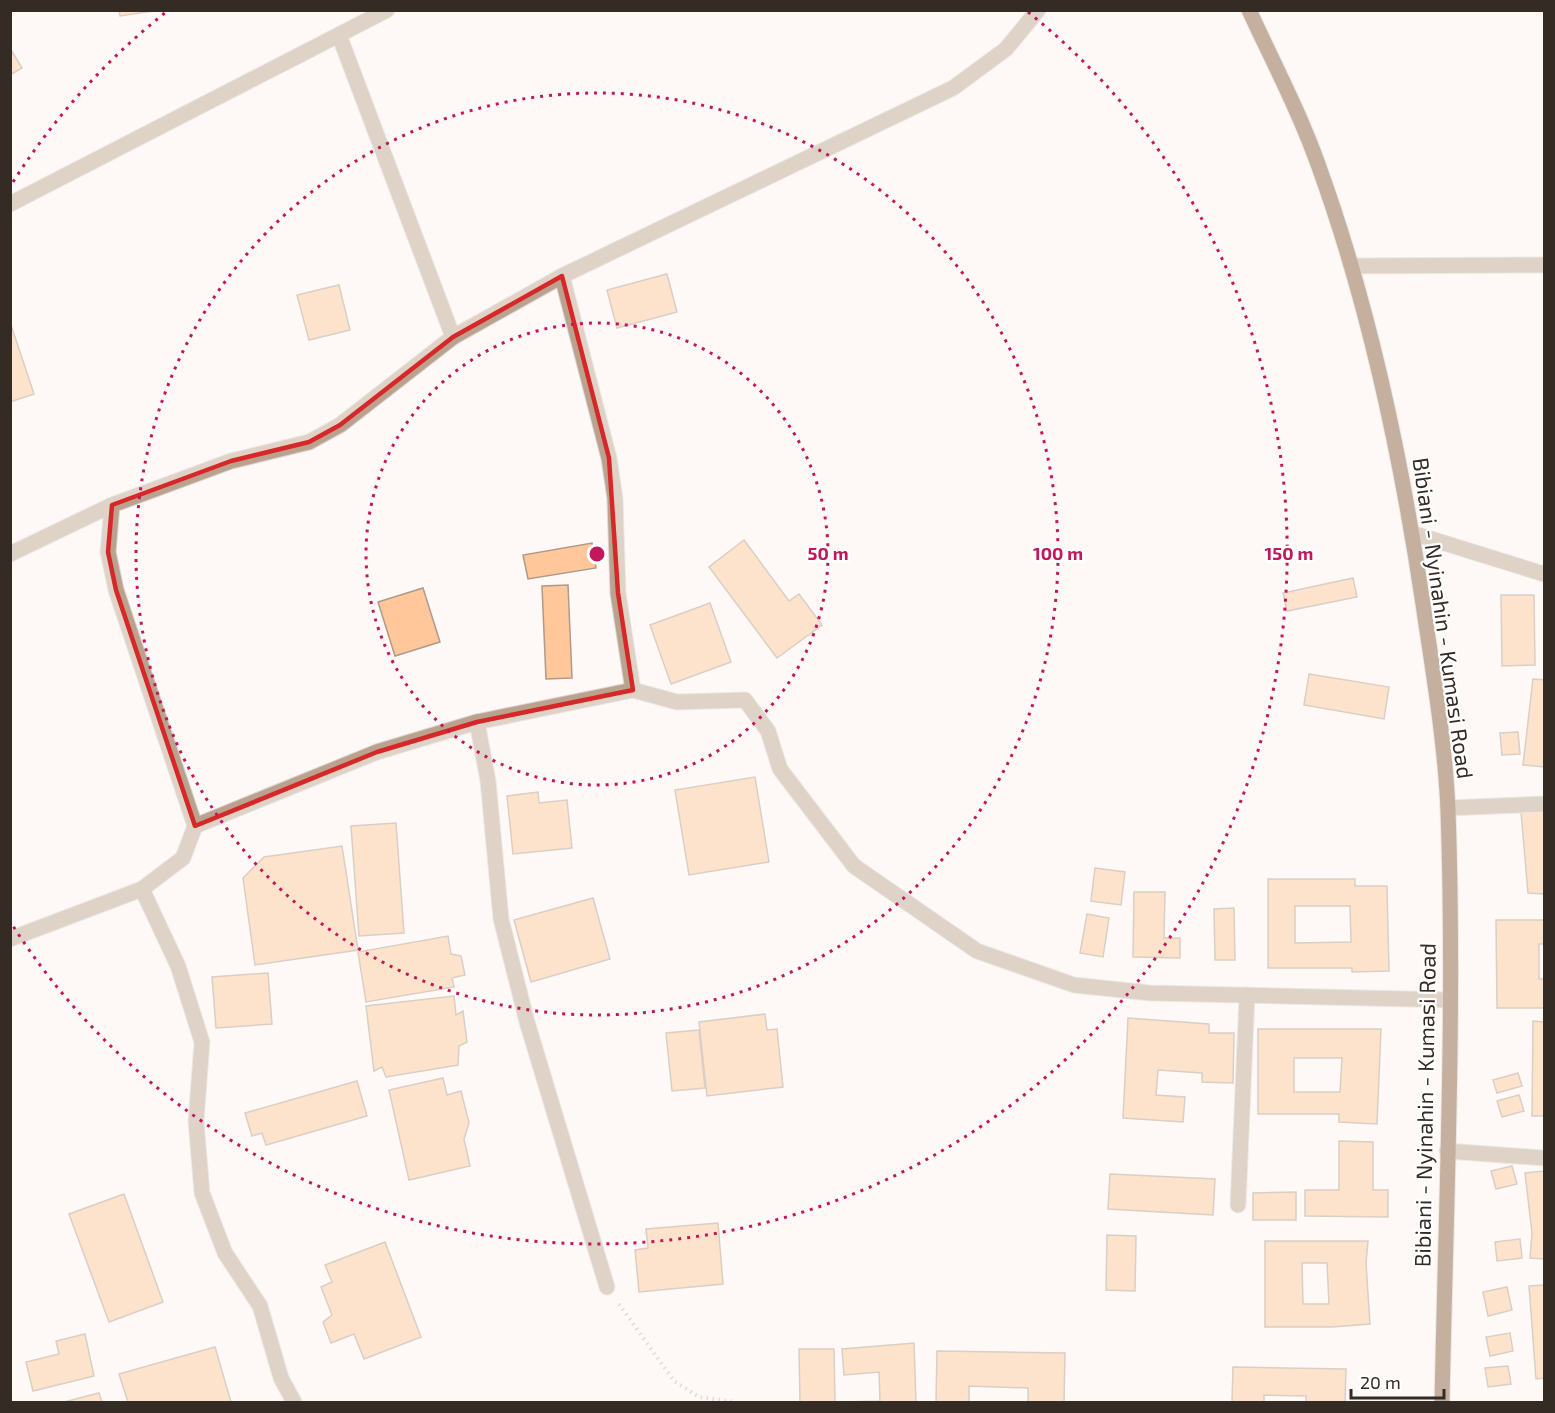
<svg xmlns="http://www.w3.org/2000/svg" width="1555" height="1413" font-family="'Exo 2',sans-serif">
<style>
.building{fill:#ffc79a;stroke:#af9a8a;stroke-width:1.5;fill-rule:evenodd}
.lines{fill:none;stroke-linecap:round;stroke-linejoin:round}
.lane-casing{stroke:#dad4d0;stroke-width:17}
.street-casing{stroke:#dad4d0;stroke-width:17}
.primary-casing{stroke:#dad4d0;stroke-width:17}
.path{stroke:#bcb6b2;stroke-width:4;stroke-dasharray:1.5 4.5;stroke-linecap:butt}
.lane{stroke:#baa28f;stroke-width:15}
.street{stroke:#baa28f;stroke-width:15}
.primary{stroke:#815835;stroke-width:15}
.marked{fill:none;stroke:#d62828;stroke-width:4.5;stroke-linejoin:round}
.ring{fill:none;stroke:#c2185b;stroke-width:3;stroke-dasharray:3 6}
.labels{text-anchor:middle;dominant-baseline:central;stroke-width:4.5;stroke-linejoin:round;paint-order:stroke}
.street-label{font-size:22px;fill:#342b25;stroke:#fff}
.centre{fill:#c2185b;stroke:#fff;stroke-width:3}
.ring-label{font-size:18px;text-anchor:middle;font-weight:bold;fill:#c2185b;stroke:#fff;stroke-width:4.5;stroke-linejoin:round;paint-order:stroke}
</style>
<rect width="100%" height="100%" fill="#fef9f6"/>
<!-- building -->
<g class="building">
<path d="M119,10H160L120,16Z"/>
<path d="M10,48L22,68L10,75Z"/>
<path d="M667,274L677,312L617,328L607,290Z"/>
<path d="M339,285L350,330L309,340L297,295Z"/>
<path d="M10,322L34,394L10,402Z"/>
<path d="M744,540L789,601L799,594L822,625L777,658L709,567Z"/>
<path d="M592,543L596,568L528,579L523,555Z"/>
<path d="M1353,578L1357,597L1287,611L1283,593Z"/>
<path d="M568,585L572,678L546,679L542,586Z"/>
<path d="M423,588L440,642L395,656L378,602Z"/>
<path d="M1501,595H1534L1535,665L1502,666Z"/>
<path d="M710,603L731,662L671,684L650,625Z"/>
<path d="M1309,674L1389,687L1384,719L1304,705Z"/>
<path d="M1533,679L1544,680V767L1523,765Z"/>
<path d="M1518,732L1520,754L1502,755L1500,733Z"/>
<path d="M755,777L769,862L689,875L675,790Z"/>
<path d="M538,792L539,803L567,800L572,848L513,854L507,796Z"/>
<path d="M1544,810V894L1528,893L1521,812Z"/>
<path d="M396,823L404,933L359,936L351,826Z"/>
<path d="M342,846L358,950L255,965L243,878L264,857Z"/>
<path d="M1095,868L1125,872L1121,905L1091,901Z"/>
<path d="M1268,879H1355V886H1387L1389,971L1352,972V968H1268ZM1295,906H1350L1351,942L1295,943Z"/>
<path d="M1134,892H1165L1164,938H1180V958L1133,957Z"/>
<path d="M593,898L610,959L531,982L514,920Z"/>
<path d="M1234,908L1235,960H1215L1214,909Z"/>
<path d="M1087,914L1109,918L1103,957L1080,953Z"/>
<path d="M1496,920H1544V944H1539V979H1544V1008H1497Z"/>
<path d="M448,936L451,954L461,956L465,975L452,978L454,987L366,1002L358,952Z"/>
<path d="M268,973L272,1024L216,1028L212,977Z"/>
<path d="M454,996L456,1015L463,1011L467,1042L459,1046L458,1065L386,1077L382,1067L374,1071L366,1006Z"/>
<path d="M765,1014L767,1030L777,1029L783,1087L707,1096L699,1022Z"/>
<path d="M1128,1018L1209,1024V1033H1234L1233,1083L1202,1082V1073L1158,1070L1156,1095L1185,1097L1183,1122L1123,1118Z"/>
<path d="M1533,1021L1544,1022V1116H1532Z"/>
<path d="M1258,1029H1381L1377,1124L1339,1122V1114H1258ZM1294,1058H1342L1340,1092H1294Z"/>
<path d="M699,1030L705,1088L672,1091L666,1033Z"/>
<path d="M1518,1073L1522,1086L1497,1093L1493,1080Z"/>
<path d="M443,1078L447,1095L461,1091L469,1123L464,1139L470,1166L409,1180L389,1090Z"/>
<path d="M357,1081L367,1116L266,1145L262,1133L252,1136L245,1113Z"/>
<path d="M1519,1095L1524,1111L1502,1117L1497,1101Z"/>
<path d="M1339,1141L1373,1142V1190H1388V1217L1305,1216V1190H1339Z"/>
<path d="M1512,1166L1517,1184L1496,1189L1491,1171Z"/>
<path d="M1544,1171V1259L1530,1258L1532,1233L1525,1173Z"/>
<path d="M1110,1174L1215,1179L1213,1215L1108,1209Z"/>
<path d="M1296,1192V1220H1253V1193Z"/>
<path d="M124,1194L163,1302L109,1322L69,1214Z"/>
<path d="M718,1223L723,1284L639,1292L635,1250L648,1248L646,1229Z"/>
<path d="M1107,1235L1136,1236L1135,1291L1106,1290Z"/>
<path d="M1520,1239L1522,1258L1497,1261L1495,1242Z"/>
<path d="M1265,1241H1368L1366,1263L1370,1324L1332,1327H1265ZM1302,1263H1327L1329,1304H1303Z"/>
<path d="M385,1242L421,1337L364,1359L354,1334L331,1343L323,1322L332,1315L321,1287L332,1282L325,1265Z"/>
<path d="M1544,1285V1378L1536,1379L1529,1286Z"/>
<path d="M1507,1287L1512,1310L1488,1316L1483,1292Z"/>
<path d="M1510,1333L1513,1351L1490,1356L1486,1337Z"/>
<path d="M85,1334L94,1376L33,1391L26,1362L59,1354L56,1341Z"/>
<path d="M914,1343L916,1402H841L880,1401L879,1372L844,1375L842,1349Z"/>
<path d="M215,1347L231,1402H128L119,1374Z"/>
<path d="M799,1349H834L835,1402H800Z"/>
<path d="M937,1351L1065,1353L1064,1402H1028V1388L969,1386V1402H936Z"/>
<path d="M1508,1366L1511,1384L1488,1387L1485,1368Z"/>
<path d="M1233,1367L1346,1369L1345,1402H1306V1396L1264,1395V1402H1232Z"/>
<path d="M99,1393L102,1402H64Z"/>
</g>
<g class="lines">
<defs>
<path id="lane" d="M1238,1205L1247,995"/>
<g id="street">
<path d="M339,35L453,337"/>
<path d="M10,204L387,10"/>
<path d="M1352,266L1544,265"/>
<path d="M562,276L609,458L615,498L618,593L633,690"/>
<path d="M1412,533L1544,574"/>
<path d="M10,554L112,505"/>
<path d="M477,722L488,781L501,919L527,1022L607,1287"/>
<path d="M1448,808L1544,804"/>
<path d="M195,826L377,752L477,722L633,690L677,702L745,700L768,731L780,769L854,866L977,951L1074,985L1150,993L1450,1000"/>
<path d="M142,889L178,966L202,1042L196,1121L202,1193L225,1253L260,1306L281,1378L294,1402"/>
<path d="M10,939L142,889L183,858L195,826L116,590L108,552L112,505L231,461L309,442L340,425L453,337L562,276L953,88L1006,49L1038,10"/>
<path d="M1447,1151L1544,1158"/>
</g>
<path id="primary" d="M1249,10C1273,62 1300,113 1319,167C1370,308 1401,456 1423,604C1433,672 1445,741 1448,810C1455,1007 1446,1205 1442,1402"/>
</defs>
<!-- lane casing -->
<use href="#lane" class="lane-casing"/>
<!-- street casing -->
<use href="#street" class="street-casing"/>
<!-- primary casing -->
<use href="#primary" class="primary-casing"/>
<!-- path -->
<path class="path" d="M619,1304L674,1381L699,1397L736,1402"/>
<!-- lane -->
<use href="#lane" class="lane"/>
<!-- street -->
<use href="#street" class="street"/>
<!-- primary -->
<use href="#primary" class="primary"/>
</g>
<!-- marked area -->
<path d="M0 0H1555V1413H0ZM562,276L609,458L618,593L633,690L477,722L377,752L195,826L116,590L108,552L112,505L231,461L309,442L340,425L453,337Z" fill="#fef9f6" fill-opacity=".55" fill-rule="evenodd"/>
<path class="marked" d="M562,276L609,458L618,593L633,690L477,722L377,752L195,826L116,590L108,552L112,505L231,461L309,442L340,425L453,337Z"/>
<!-- distance rings -->
<g class="ring">
<circle cx="597" cy="554" r="231"/>
<circle cx="597" cy="554" r="461"/>
<path d="M13 182A692 692 0 0 1 166 12M1028 12A692 692 0 1 1 13 926"/>
</g>
<g class="labels">
<!-- street labels -->
<g class="street-label">
<text transform="translate(1444 618) rotate(82)">Bibiani - Nyinahin - Kumasi Road</text>
<text transform="translate(1424 1105) rotate(-89)">Bibiani - Nyinahin - Kumasi Road</text>
</g>
</g>
<circle cx="597" cy="554" r="9" class="centre"/>
<g class="ring-label">
<text x="828" y="560">50 m</text>
<text x="1058" y="560">100 m</text>
<text x="1289" y="560">150 m</text>
</g>
<!-- border -->
<rect width="1555" height="1413" fill="none" stroke="#342b25" stroke-width="24"/>
<!-- scale -->
<path d="M1351 1389v9h93v-9" fill="none" stroke="#342b25" stroke-width="3"/>
<text x="1360" y="1389" font-size="18" fill="#342b25" stroke="#ffffff" stroke-width="4.5" paint-order="stroke">20 m</text>
</svg>
